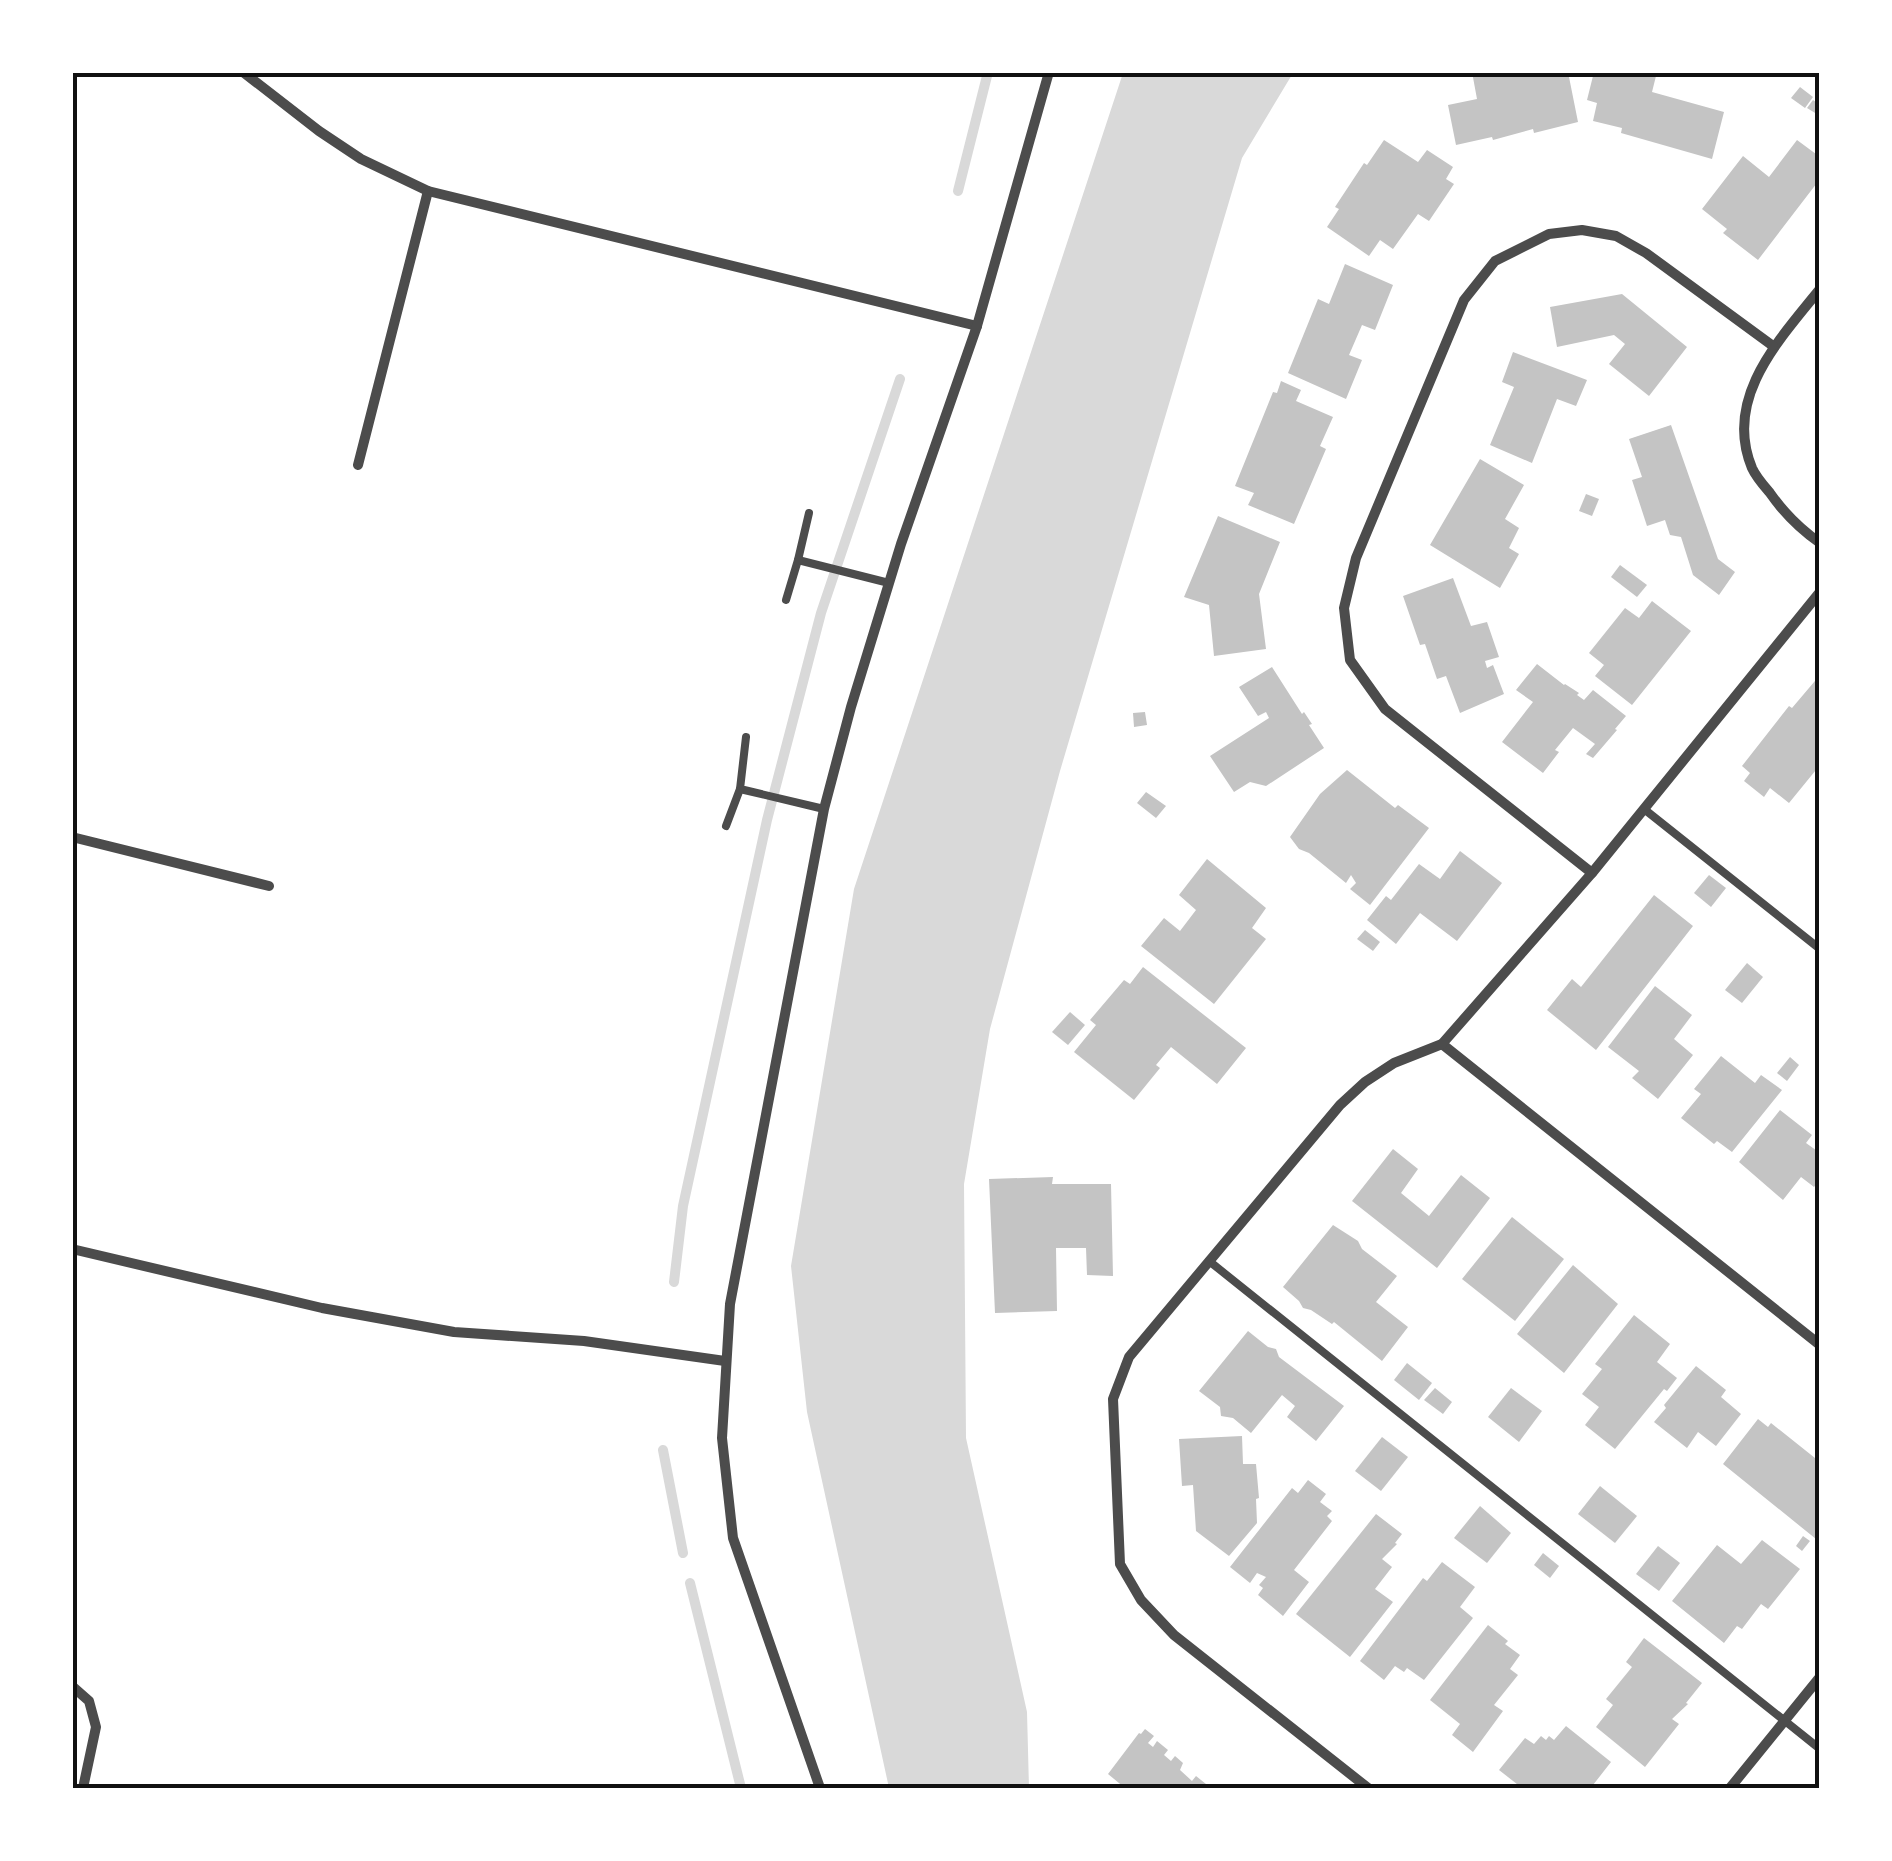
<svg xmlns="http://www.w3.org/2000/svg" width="1892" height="1861" font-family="Georgia,serif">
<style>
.water{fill:#d9d9d9}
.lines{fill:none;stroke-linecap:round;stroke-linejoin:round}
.stream{stroke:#d9d9d9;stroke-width:10}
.building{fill:#c4c4c4}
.service{stroke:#4c4c4c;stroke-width:8}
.minor{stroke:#4c4c4c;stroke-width:10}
.neatline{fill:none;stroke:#111;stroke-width:4}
</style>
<rect width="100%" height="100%" fill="#fff"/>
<!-- water -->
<path class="water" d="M1123,73H1293L1242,158L1060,771L990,1029L964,1184L966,1438L1027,1712L1029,1788H889L807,1412L791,1266L854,889Z"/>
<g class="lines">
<!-- stream -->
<g class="stream">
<path d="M958,191L988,72"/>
<path d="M674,1282L683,1206L767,820L821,613L900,379"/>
<path d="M663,1450L683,1553"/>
<path d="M690,1583L741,1788"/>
</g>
</g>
<!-- building -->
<g class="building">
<path d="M1472,72H1568L1578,122L1534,133L1533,129L1493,140L1492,137L1456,145L1448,105L1477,99Z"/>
<path d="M1594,72H1657L1652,92L1724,112L1712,159L1621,133L1622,128L1593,121L1597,103L1587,100Z"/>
<path d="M1800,87L1813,97L1805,108L1791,98Z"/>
<path d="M1813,100L1820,105V116L1807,108Z"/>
<path d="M1384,140L1418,162L1427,150L1453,167L1446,179L1454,184L1429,221L1418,214L1393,249L1380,240L1369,256L1327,227L1339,209L1335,207L1364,163L1367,165Z"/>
<path d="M1797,140L1820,157V179L1758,260L1723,233L1727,229L1702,209L1743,156L1769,177Z"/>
<path d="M1345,264L1393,285L1375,330L1362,325L1349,355L1362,360L1346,399L1288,373L1318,299L1329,304Z"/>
<path d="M1622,294L1687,347L1649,396L1609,364L1625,344L1614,335L1557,347L1550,307Z"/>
<path d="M1513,352L1587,380L1576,406L1557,399L1532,463L1490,445L1514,387L1502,382Z"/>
<path d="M1281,381L1301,390L1296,401L1333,417L1320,446L1326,449L1294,524L1248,505L1254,493L1235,486L1273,392L1277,393Z"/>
<path d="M1671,425L1718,559L1735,572L1719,595L1693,575L1681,537L1670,535L1665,520L1647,526L1632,480L1642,477L1629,439Z"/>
<path d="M1480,459L1524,485L1505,519L1519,528L1509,548L1519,554L1500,588L1430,545Z"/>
<path d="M1586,494L1599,499L1592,516L1579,511Z"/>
<path d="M1218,516L1280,542L1259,594L1266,649L1214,656L1209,605L1184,597Z"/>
<path d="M1620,565L1647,585L1637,597L1611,577Z"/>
<path d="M1453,578L1471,626L1487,622L1499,657L1485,661L1487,668L1493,665L1504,694L1460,713L1446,676L1437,679L1425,644L1420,645L1403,596Z"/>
<path d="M1652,601L1691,631L1632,705L1595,676L1604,665L1589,653L1625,608L1639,618Z"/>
<path d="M1537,664L1564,685L1565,684L1579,693L1577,695L1584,700L1593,690L1626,716L1615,729L1617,730L1593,758L1586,754L1595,744L1573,728L1555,750L1559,752L1543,773L1502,742L1533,702L1516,690Z"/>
<path d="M1272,667L1302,714L1304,712L1312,724L1309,725L1324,748L1266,786L1250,782L1234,792L1210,756L1269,718L1266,712L1258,716L1239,687Z"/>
<path d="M1820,675V765L1789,803L1770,788L1764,797L1744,781L1750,773L1742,766L1789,706L1792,708Z"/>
<path d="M1145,712L1147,725L1134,727L1133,713Z"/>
<path d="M1347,770L1395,808L1398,805L1429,828L1370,905L1350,889L1356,883L1351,875L1346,883L1309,853L1299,849L1290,837L1320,794Z"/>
<path d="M1146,792L1166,806L1156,818L1137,803Z"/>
<path d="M1460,851L1502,883L1457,941L1420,913L1396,944L1367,920L1386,896L1391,900L1419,864L1440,879Z"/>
<path d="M1207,859L1266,908L1252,928L1266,939L1214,1004L1141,946L1164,918L1180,931L1196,910L1179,895Z"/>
<path d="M1709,875L1726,888L1711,907L1694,893Z"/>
<path d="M1654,895L1693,926L1596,1050L1547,1010L1572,979L1581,987Z"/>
<path d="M1365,930L1380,942L1373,951L1357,939Z"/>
<path d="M1747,963L1763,977L1742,1003L1725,990Z"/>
<path d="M1143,967L1246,1048L1217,1084L1171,1047L1156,1065L1160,1068L1134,1100L1074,1052L1096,1025L1090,1020L1124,980L1130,984Z"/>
<path d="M1655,986L1692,1015L1674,1039L1693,1055L1658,1099L1632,1078L1639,1071L1608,1047Z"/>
<path d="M1070,1012L1085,1025L1068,1045L1052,1032Z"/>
<path d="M1721,1056L1755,1083L1761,1075L1782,1090L1732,1152L1717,1141L1714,1144L1681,1118L1701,1094L1694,1089Z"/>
<path d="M1790,1057L1799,1065L1787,1081L1777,1073Z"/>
<path d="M1780,1110L1812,1135L1806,1143L1820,1153V1180L1814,1187L1801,1177L1783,1200L1739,1162Z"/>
<path d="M1393,1149L1418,1169L1401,1193L1429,1216L1461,1175L1490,1198L1437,1268L1352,1201Z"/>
<path d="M1053,1177L1052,1184H1111L1113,1276L1087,1275L1086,1248H1056L1057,1311L995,1313L989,1179Z"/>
<path d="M1512,1217L1564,1259L1515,1321L1462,1279Z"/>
<path d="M1333,1225L1358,1241L1362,1249L1397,1276L1376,1302L1408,1327L1382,1361L1334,1322L1332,1324L1311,1310L1303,1308L1299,1301L1283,1287Z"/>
<path d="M1573,1265L1618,1304L1564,1373L1517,1334Z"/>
<path d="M1634,1315L1670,1344L1657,1362L1677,1378L1667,1391L1664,1389L1615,1449L1585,1425L1599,1407L1582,1394L1602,1369L1595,1364Z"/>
<path d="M1248,1331L1268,1347L1276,1349L1279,1357L1344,1406L1316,1441L1287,1417L1295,1406L1282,1395L1251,1433L1233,1418L1221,1416L1220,1407L1199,1391Z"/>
<path d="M1407,1363L1432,1383L1419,1400L1394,1380Z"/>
<path d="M1696,1366L1726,1390L1721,1397L1741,1414L1716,1446L1698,1432L1687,1448L1654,1422L1666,1408L1664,1405Z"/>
<path d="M1435,1388L1452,1402L1443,1414L1424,1400Z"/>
<path d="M1511,1388L1542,1411L1519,1442L1488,1417Z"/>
<path d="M1758,1419L1768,1427L1771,1423L1820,1462V1534L1816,1539L1723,1464Z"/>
<path d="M1242,1436L1243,1464H1256L1259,1498L1256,1499L1257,1523L1229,1556L1196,1531L1193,1485L1182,1486L1179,1439Z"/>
<path d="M1382,1437L1408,1457L1381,1491L1355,1471Z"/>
<path d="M1308,1480L1326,1494L1320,1502L1332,1511L1327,1516L1332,1521L1294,1570L1309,1582L1283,1616L1258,1595L1263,1588L1259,1585L1266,1577L1257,1573L1250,1583L1230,1567L1292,1488L1298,1493Z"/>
<path d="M1600,1486L1637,1516L1615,1543L1578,1514Z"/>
<path d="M1480,1506L1511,1533L1487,1563L1454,1538Z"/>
<path d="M1376,1514L1402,1534L1395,1543L1397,1544L1382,1559L1392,1567L1375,1589L1393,1602L1350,1657L1296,1614Z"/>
<path d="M1803,1536L1810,1541L1802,1551L1796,1546Z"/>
<path d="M1762,1540L1800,1569L1768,1609L1761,1604L1742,1629L1737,1626L1724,1643L1672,1601L1717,1545L1741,1564Z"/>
<path d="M1658,1546L1680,1563L1659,1591L1636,1574Z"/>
<path d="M1543,1553L1559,1566L1550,1578L1534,1565Z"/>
<path d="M1442,1562L1475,1587L1460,1607L1473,1618L1424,1680L1407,1668L1404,1672L1395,1666L1384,1680L1360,1661L1423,1578L1427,1581Z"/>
<path d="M1488,1625L1508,1641L1505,1644L1520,1655L1510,1669L1518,1675L1494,1705L1503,1711L1473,1752L1452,1735L1460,1724L1430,1700Z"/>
<path d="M1644,1638L1702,1683L1686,1703L1688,1704L1672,1719L1679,1724L1645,1767L1596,1727L1613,1705L1606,1699L1632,1667L1626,1662Z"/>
<path d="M1566,1726L1611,1762L1593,1785L1597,1788H1522L1499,1770L1525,1738L1534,1744L1541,1736L1546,1740L1549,1736L1554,1740Z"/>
<path d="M1145,1729L1154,1736L1148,1743L1153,1747L1157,1741L1168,1750L1164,1755L1171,1761L1175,1756L1183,1763L1180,1770L1192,1781L1196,1776L1211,1788H1125L1108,1774L1139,1733L1141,1734Z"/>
</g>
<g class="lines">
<!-- service -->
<g class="service">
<path d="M798,560L809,513"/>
<path d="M786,600L798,560L889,583"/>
<path d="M746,737L740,789L824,809"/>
<path d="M1644,809L1820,949"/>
<path d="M726,826L740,789"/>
<path d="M1209,1261L1820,1749"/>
</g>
<!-- minor -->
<g class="minor">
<path d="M243,72L319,131L361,159L428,191L977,326"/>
<path d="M1820,289C1779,340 1723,398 1752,468C1756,477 1764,486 1770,493C1784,513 1800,529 1820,543"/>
<path d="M358,465L428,191"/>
<path d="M72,837L269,886"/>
<path d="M1592,873L1385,709L1350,660L1344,608L1356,558L1464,300L1495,261L1549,234L1582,230L1616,236L1646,253L1773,346"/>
<path d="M1442,1044L1820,1345"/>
<path d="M72,1249L322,1308L454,1332L584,1341L725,1361"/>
<path d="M72,1686L89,1701L96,1727L83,1788"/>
<path d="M820,1788L733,1538L722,1438L730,1304L824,809L851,707L901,544L977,326L1049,72"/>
<path d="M1368,1788L1174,1635L1141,1600L1120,1564L1113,1399L1129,1357L1340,1105L1365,1082L1394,1063L1442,1044L1592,873L1820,592"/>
<path d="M1730,1788L1820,1677"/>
</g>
</g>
<!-- border -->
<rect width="1892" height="1861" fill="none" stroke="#ffffff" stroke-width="150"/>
<rect x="75" y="75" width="1742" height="1711" class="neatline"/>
</svg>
